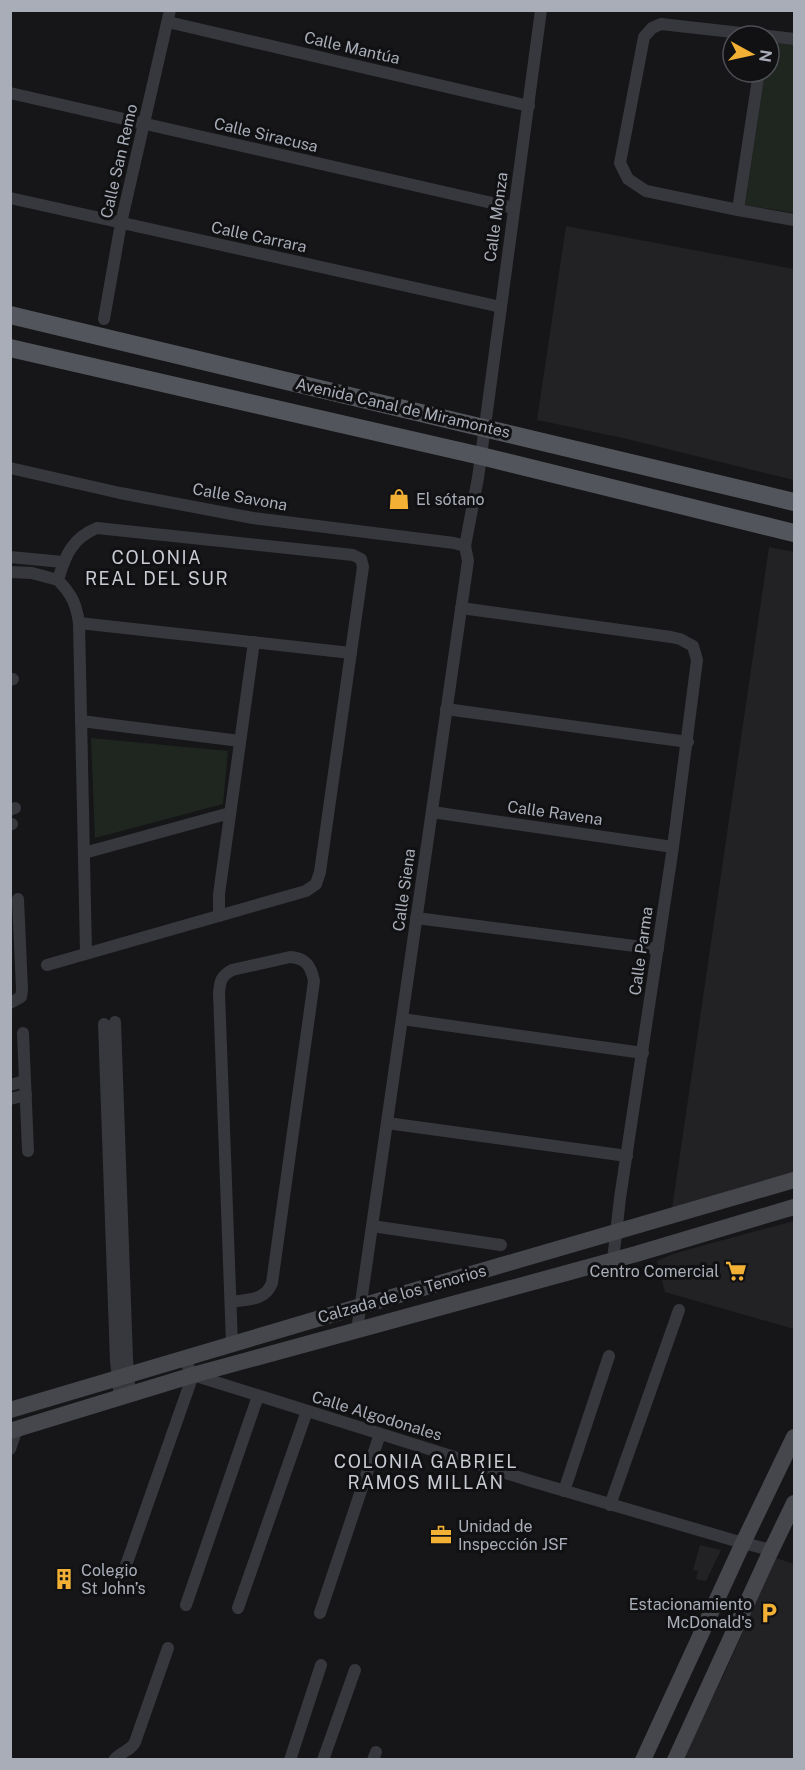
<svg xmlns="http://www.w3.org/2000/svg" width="805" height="1770" font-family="'Public Sans',sans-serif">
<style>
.built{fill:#222225}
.green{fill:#1e261f}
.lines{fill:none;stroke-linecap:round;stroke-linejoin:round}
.street{stroke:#37383d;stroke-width:12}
.secondary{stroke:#45474d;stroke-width:16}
.primary{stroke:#53555c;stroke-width:18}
.labels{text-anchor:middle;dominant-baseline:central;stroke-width:6;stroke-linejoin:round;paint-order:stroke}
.street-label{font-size:16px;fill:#a8adb8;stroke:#111113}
.poi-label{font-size:16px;fill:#a8adb8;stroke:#111113;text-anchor:start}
.neighbourhood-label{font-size:18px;letter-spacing:1.5px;fill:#c9ccd4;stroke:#111113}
</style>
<rect width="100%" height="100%" fill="#161618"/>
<!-- built -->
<g class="built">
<path d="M566,226L794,269V480L623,438L537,420Z"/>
<path d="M769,547L794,552V1173L672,1209Z"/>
<path d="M794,1221V1329L665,1292L657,1261L673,1254L712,1243Z"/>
<path d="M700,1545L721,1550L706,1581L696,1579L698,1571L693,1570Z"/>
<path d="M776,1558L794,1564V1759L682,1760L725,1672Z"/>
</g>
<!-- green -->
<g class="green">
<path d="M771,38L794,40V213L745,205L765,72H769V50Z"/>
<path d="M91,738L228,751L223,804L95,838Z"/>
</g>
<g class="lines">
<!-- street -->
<g class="street">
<path d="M168,22L529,106"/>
<path d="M769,36L661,24L652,28L644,37L620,163L628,179L646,191L738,210L794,220"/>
<path d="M769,36L794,39"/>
<path d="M10,93L514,208"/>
<path d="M10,198L501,307"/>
<path d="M738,210L759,72"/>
<path d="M104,319L121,223L170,10"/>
<path d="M10,468L120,493L253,518L454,543L465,546"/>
<path d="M10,557L63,562"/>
<path d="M10,572L32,573L58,580"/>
<path d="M461,608L671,637L680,639L693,646L697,660L673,847L620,1198L613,1260"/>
<path d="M79,623L351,653"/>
<path d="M10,680L13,679"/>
<path d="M446,709L688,742"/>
<path d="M81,721L240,741"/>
<path d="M10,810L15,808"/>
<path d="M432,812L673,847"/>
<path d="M10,825L12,824"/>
<path d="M84,853L230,813"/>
<path d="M219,916V894L254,642"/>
<path d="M416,918L658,949"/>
<path d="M47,965L306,891L316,884L320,872L363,567L361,559L353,555L97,528C72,538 65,556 58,580C72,595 76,603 79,623L86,952"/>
<path d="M10,1003L21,997L22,990L18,899"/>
<path d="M402,1019L643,1053"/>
<path d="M115,1022L127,1358L130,1395"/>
<path d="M104,1024L116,1361L120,1398"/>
<path d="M23,1033L28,1151"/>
<path d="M10,1085L25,1081"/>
<path d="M10,1099L26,1095"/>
<path d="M387,1123L627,1156"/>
<path d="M372,1226L501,1245"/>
<path d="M231,1302C248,1299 265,1301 272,1283L314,981C311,966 306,958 290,957L232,970C221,976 220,981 219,993L232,1344"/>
<path d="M357,1330L468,561L465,546L478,478L541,10"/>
<path d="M184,1359L193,1375L531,1481L743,1543L771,1550"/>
<path d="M10,1449L17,1429"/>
<path d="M564,1491L609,1356"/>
<path d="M610,1505L679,1310"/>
<path d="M124,1571L193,1375"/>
<path d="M186,1605L258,1396"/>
<path d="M238,1608L307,1411"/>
<path d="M320,1613L380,1434"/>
<path d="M114,1760C120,1752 131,1751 135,1742L168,1648"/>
<path d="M290,1760L321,1665"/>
<path d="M323,1760L355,1670"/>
<path d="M373,1760L376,1752"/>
</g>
<!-- secondary -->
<g class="secondary">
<path d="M10,1410L361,1306L794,1180"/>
<path d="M10,1431L193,1375L636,1254L794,1207"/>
<path d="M643,1760L743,1543L794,1437"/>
<path d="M675,1760L768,1557L794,1503"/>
</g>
<!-- primary -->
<g class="primary">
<path d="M10,315L794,502"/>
<path d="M10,348L481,456L794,533"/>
</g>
</g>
<!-- icons -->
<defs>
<symbol id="shop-bare" viewBox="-9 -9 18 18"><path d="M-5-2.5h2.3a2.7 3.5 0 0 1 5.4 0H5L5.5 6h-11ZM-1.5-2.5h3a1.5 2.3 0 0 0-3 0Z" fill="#f2b134" stroke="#111113" stroke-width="2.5" paint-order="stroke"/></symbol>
<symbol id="supermarket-bare" viewBox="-9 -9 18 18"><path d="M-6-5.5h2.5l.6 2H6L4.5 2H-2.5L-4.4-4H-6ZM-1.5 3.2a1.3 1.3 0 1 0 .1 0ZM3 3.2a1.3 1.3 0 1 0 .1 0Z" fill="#f2b134" stroke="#111113" stroke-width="2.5" paint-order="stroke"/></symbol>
<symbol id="office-bare" viewBox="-9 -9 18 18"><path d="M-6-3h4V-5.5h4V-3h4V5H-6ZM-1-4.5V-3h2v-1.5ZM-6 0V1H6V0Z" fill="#f2b134" stroke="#111113" stroke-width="2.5" paint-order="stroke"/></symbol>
<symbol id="building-bare" viewBox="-9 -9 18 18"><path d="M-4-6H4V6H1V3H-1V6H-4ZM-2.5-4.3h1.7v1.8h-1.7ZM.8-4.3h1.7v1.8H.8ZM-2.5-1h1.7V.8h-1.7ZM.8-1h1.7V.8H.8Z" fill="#f2b134" stroke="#111113" stroke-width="2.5" paint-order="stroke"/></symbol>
<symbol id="parking-bare" viewBox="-9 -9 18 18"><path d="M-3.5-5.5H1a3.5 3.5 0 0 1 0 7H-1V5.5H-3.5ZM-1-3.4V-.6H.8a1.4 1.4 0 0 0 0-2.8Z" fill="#f2b134" stroke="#111113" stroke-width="2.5" paint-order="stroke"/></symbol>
</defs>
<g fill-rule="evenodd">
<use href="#shop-bare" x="384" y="484" width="30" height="30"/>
<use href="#supermarket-bare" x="721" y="1256" width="30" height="30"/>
<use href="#office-bare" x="426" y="1520" width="30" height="30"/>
<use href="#building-bare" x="49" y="1564" width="30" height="30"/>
<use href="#parking-bare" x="754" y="1598" width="30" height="30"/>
</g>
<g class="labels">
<!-- street labels -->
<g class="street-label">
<text transform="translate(352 48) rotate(13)">Calle Mantúa</text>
<text transform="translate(266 135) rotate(13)">Calle Siracusa</text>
<text transform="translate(119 161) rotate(-77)">Calle San Remo</text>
<text transform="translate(496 217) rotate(-82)">Calle Monza</text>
<text transform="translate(259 237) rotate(12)">Calle Carrara</text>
<text transform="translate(403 408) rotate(13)">Avenida Canal de Miramontes</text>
<text transform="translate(240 497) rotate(10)">Calle Savona</text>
<text transform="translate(555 813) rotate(8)">Calle Ravena</text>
<text transform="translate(404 890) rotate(-82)">Calle Siena</text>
<text transform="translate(641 951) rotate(-82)">Calle Parma</text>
<text transform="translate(402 1294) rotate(-16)">Calzada de los Tenorios</text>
<text transform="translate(377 1416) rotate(17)">Calle Algodonales</text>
</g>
<!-- poi labels -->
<g class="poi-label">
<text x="416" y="499">El sótano</text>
<text x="719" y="1271" text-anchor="end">Centro Comercial</text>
<text x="458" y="1526">Unidad de<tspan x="458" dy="18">Inspección JSF</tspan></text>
<text x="81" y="1570">Colegio<tspan x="81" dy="18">St John’s</tspan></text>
<text x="752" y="1604" text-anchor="end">Estacionamiento<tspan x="752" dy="18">McDonald's</tspan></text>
</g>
<!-- neighbourhood labels -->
<g class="neighbourhood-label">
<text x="157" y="557">COLONIA<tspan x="157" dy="21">REAL DEL SUR</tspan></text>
<text x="426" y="1461">COLONIA GABRIEL<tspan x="426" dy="21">RAMOS MILLÁN</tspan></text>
</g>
</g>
<!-- border -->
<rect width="805" height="1770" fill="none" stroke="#a8adb8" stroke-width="24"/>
<!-- north arrow -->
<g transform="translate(751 54) rotate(98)"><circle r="28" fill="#111113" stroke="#4d4f55" stroke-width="1.5"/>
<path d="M0-4.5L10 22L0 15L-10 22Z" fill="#f2b134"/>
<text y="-9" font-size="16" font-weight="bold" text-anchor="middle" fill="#a8adb8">N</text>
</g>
</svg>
